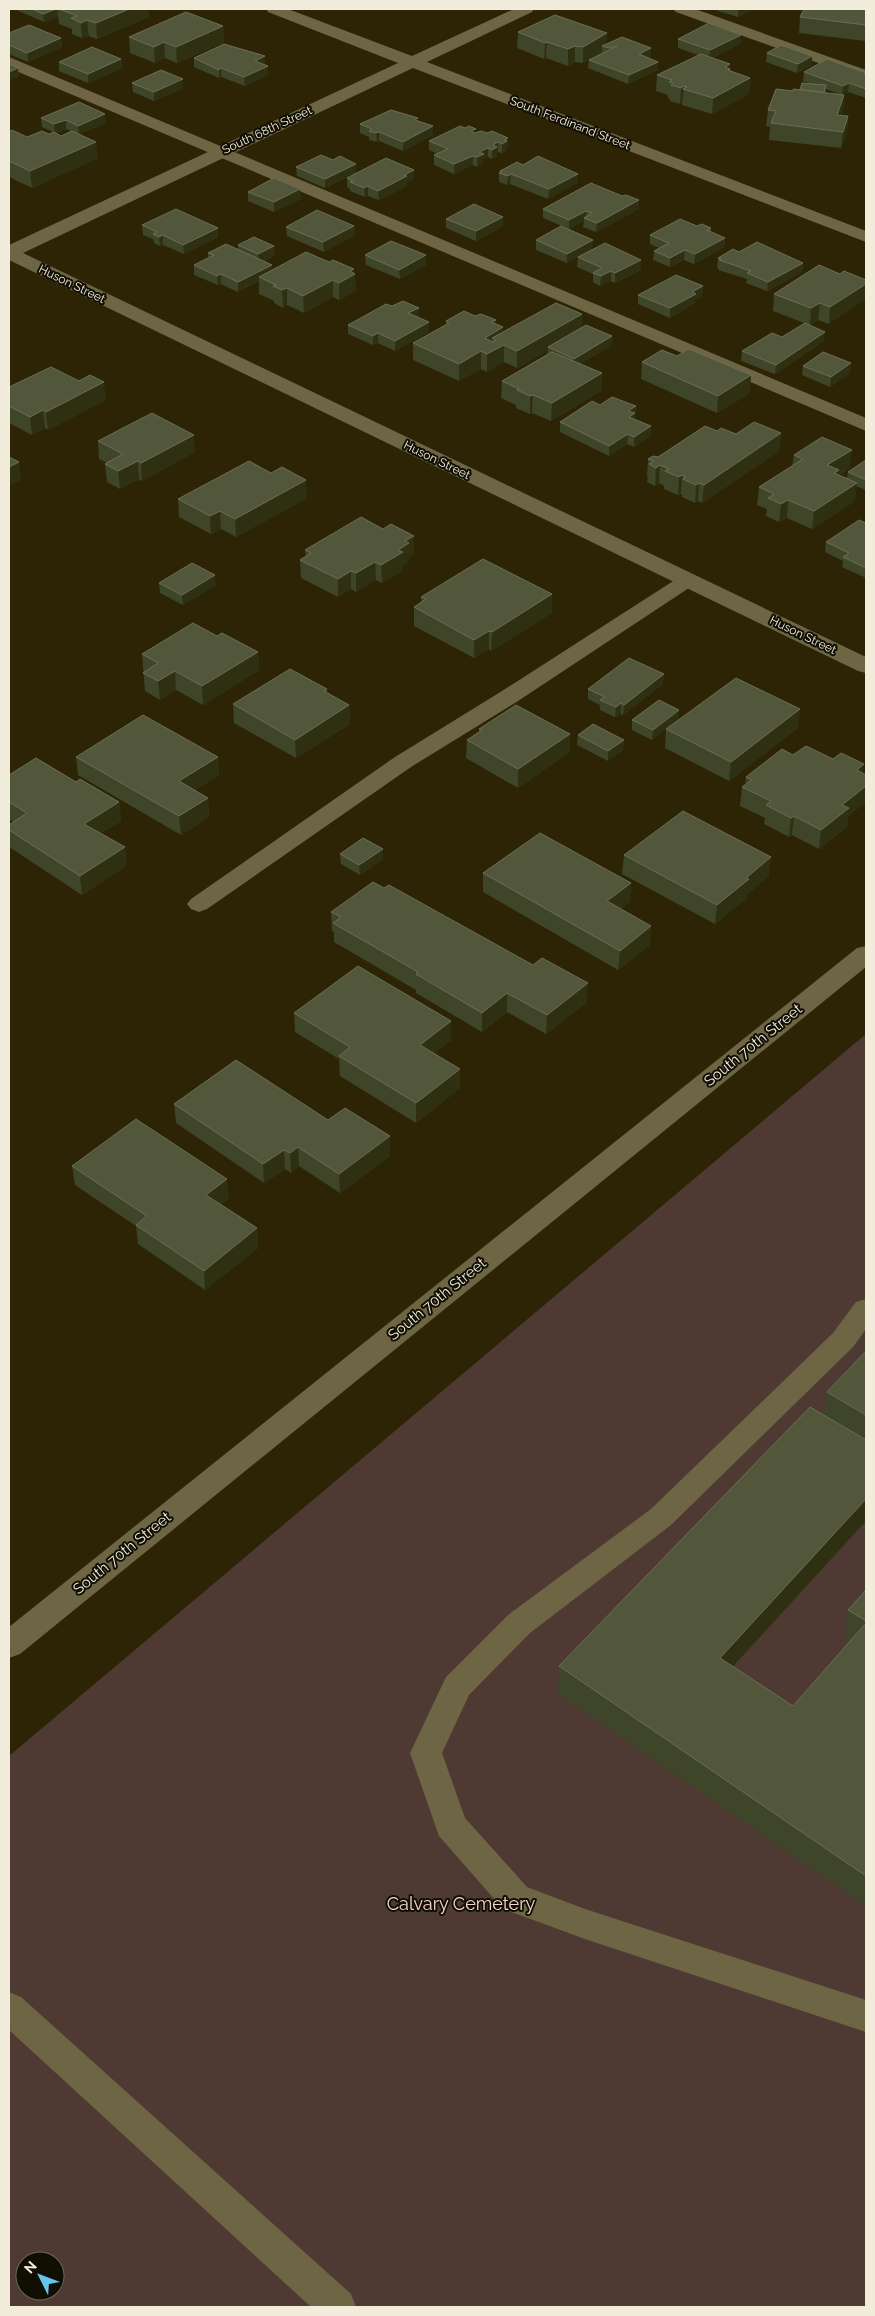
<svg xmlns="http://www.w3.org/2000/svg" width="875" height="2316" font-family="Raleway,sans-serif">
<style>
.green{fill:#4f3a33;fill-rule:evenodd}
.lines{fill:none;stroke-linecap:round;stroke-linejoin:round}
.service{fill:#6e6545;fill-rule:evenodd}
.minor{fill:#6e6545;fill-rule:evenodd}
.wall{fill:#3f4528;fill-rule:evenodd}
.shaded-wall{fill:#2f3012}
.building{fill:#52573c;stroke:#6b6e55}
.labels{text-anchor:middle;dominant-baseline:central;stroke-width:4;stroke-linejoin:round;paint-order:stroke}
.far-street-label{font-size:12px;fill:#f2eddb;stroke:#110e03}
.street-label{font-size:15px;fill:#f2eddb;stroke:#110e03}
.near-park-label{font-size:18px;fill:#f9d4c7;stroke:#110e03}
</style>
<rect width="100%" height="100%" fill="#2c2405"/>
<!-- green -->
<path class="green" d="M866,1034V2307H9V1756ZM25,2261H55V2291H25Z"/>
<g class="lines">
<!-- service -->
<g class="service">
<path d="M673,9H695L866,70V80L676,12Z"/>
<path d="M9,57L866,418V431L9,68Z"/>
<path d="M688,574L695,576L698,580L695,584L518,701L411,767L207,909L199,912L191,909L187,904L191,899L395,757L502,691L681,576Z"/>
<path d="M866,1299V1329L853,1347L671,1525L530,1633L469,1695L442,1753L465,1818L527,1887L585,1909L866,2000V2032L585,1939L503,1909L439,1836L410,1753L446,1677L508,1615L651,1509L833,1333L856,1302Z"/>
<path d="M9,1992L21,1997L351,2294L356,2307H311L9,2030Z"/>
</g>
<!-- minor -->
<g class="minor">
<path d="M266,9H288L412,56L514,9H534L532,12L427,62L866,231V242L413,68L23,253L866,657V673L858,671L9,260V245L398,63L268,12Z"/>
<path d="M866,946V967L20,1654L9,1658V1627L857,948Z"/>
</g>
</g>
<!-- wall -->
<g class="wall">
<path d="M14,9H148L149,17L97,39L89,36L82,38L72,34V29L59,24L58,17L44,22Z"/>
<path d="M712,9H753L738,17Z"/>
<path d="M866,9V38L865,41L799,33L800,17Z"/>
<path d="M223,26L224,42L177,63L165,58L155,63L130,53L129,37Z"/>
<path d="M518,32L607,33L606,44L651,48V57L648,58L658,62V70L628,84L588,68L589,60L602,53V52L583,63L575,62L568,66L546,58L544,59L517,48Z"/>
<path d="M9,33L61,38L62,47L28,62L9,54Z"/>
<path d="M741,35V43L712,58L730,68V71L750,78L749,94L712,114L682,105V103L680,104L670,101V99L668,98V95L656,91L657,75L698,55L678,48V39Z"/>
<path d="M767,53L812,65L797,73L766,62Z"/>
<path d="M265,56V65L268,66V75L245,86L221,77L219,78L194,67V58Z"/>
<path d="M121,59L122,68L88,83L59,71V62Z"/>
<path d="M804,72L866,73V98L848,92L842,94L844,95L843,111L841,116H848L847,133L841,148L769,140L770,127L766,126L768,110L793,91L800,90L809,83L803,81ZM826,89L839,94L826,93Z"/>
<path d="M132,83L183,88L154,101L133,92Z"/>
<path d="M79,102L106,123L80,134L98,158L32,188L9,177V132L27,137L49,134L53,132L42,127L41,118ZM66,129L71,131L61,136L56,133Z"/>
<path d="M418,121L433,135L403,151L379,141L377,142L369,140V137L360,133V124Z"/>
<path d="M481,131L508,147L507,148V150L502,153L498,152H497V156L492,159L488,157L483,159V163L477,167L473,165L454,174L434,165V155L438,154L429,150V141L476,133Z"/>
<path d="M333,160L356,173L325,188L297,176L296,167Z"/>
<path d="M500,171L577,183L548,199L510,184L507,185L499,182V173Z"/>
<path d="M347,178L414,179L407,182V186L379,200L368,196L365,197L350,191V189L347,187Z"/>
<path d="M248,192L301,199L274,212L248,201Z"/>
<path d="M622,196L639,209L596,232L583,227L584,221L569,229L543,218V209Z"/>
<path d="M503,217V226L476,241L446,228V219Z"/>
<path d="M142,225L218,228V237L184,254L163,245L160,246L154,243L153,239L143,235Z"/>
<path d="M354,226L355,235L324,252L287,236L286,227Z"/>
<path d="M697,226L711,228V232L725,238L724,247L694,264L684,260L670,267L653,260L654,251L659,248L650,244V235Z"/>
<path d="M536,240L592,249L567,263L536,250Z"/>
<path d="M238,245L275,255L264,261L272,265V270L354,273L356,291L339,300L333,297L304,313L287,305L283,308L274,303V301L259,294V281L238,292L221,284L218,285L194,275V265L208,258V253L238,249Z"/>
<path d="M739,252L803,263L802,272L767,291L746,283L747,279L718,270V268L717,267L718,258Z"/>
<path d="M365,255L426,265L400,279L366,265Z"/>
<path d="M578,257L641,270L615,283L611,281L600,286L593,282V274L577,267Z"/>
<path d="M840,274L829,324L818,320L810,325L824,341L775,374L741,361L742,351L782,337L804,323L773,311L774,294Z"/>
<path d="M703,286L702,296L695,300V303L670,318L638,304V295Z"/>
<path d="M582,314L581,328L612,336L611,346L580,364L602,373L601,391L551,421L532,413L530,414L516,408V405L501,398L502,381L547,354L548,351L517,368L504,362L487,372L481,369L459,381L413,360V343L446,325V321L475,316L496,320V324L503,332Z"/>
<path d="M419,317L418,318L429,332L395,351L378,343L373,345L348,334V325Z"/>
<path d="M642,362L750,393L717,413L641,379Z"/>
<path d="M803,366L850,373L830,387L802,375Z"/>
<path d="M9,387L106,400L48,430L45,428L32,435L9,423Z"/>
<path d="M600,405L636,406L634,419L651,426L650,436L634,447L627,444L609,456L560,432V422Z"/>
<path d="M717,431L736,434L781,433L779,451L702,503L698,501L695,503L682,497V494L678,495L664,489V486L659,483L655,486L647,482L648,477H647L648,459L658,457Z"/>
<path d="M98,441L195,452L142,481L139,479L120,489L107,482L105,464L107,463L99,459Z"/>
<path d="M794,455L850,468L839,475L847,478L848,472L866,460V490L856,486L855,501L812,529L787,518L779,522L766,516L767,509L757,505L759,487L792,466Z"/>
<path d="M307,498L236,537L221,529L211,534L179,517L178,499Z"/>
<path d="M866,523V578L842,567L843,561L825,552L826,542Z"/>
<path d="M383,529L414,536V554L409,557V561L403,565V570L382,583L376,580L356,592L351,589L338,597L301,578L300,560L306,557L305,550Z"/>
<path d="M159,583L216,585L183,605L160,593Z"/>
<path d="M552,594V613L491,651L489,649L474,658L414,626V607L421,603V597Z"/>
<path d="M217,636L258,652L259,670L203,705L176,690L160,700L145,691L142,654Z"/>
<path d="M663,684L623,715L621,714L615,717L600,710V705L588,699V689Z"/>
<path d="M327,689V693L349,705L350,724L296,758L234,723L233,704Z"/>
<path d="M632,720H678L798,728L729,781L665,748L666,729L652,740L632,730Z"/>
<path d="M479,729L570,734V752L518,788L466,758L467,740L479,732Z"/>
<path d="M578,735L624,740L623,750L608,761L577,745Z"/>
<path d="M76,757H218L219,775L195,790L208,798L209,817L181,835L78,775Z"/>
<path d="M9,775L76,782L119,802L121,821L101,833L125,847L126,866L82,895L9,847V825L13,822L9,819Z"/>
<path d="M746,777L848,817L847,827L819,849L792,835L789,837L764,824L765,818L740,806L742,787L745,785Z"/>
<path d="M383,849V859L360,875L341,864L340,854Z"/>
<path d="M624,855L769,876L747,894V898L715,924L622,874Z"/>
<path d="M483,873L631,883L630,902L620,909L650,945L618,970L483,892Z"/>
<path d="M331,912L587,1002L546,1034L507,1012L482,1032L416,993V990L334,942V932L332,931Z"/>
<path d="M294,1013L451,1021V1040L434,1053L460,1088L416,1123L340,1076L339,1059L295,1032Z"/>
<path d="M174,1104L328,1120L390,1156L340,1193L299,1166L291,1173L285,1169L264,1183L176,1123Z"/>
<path d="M72,1166L229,1198L221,1204L257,1228L258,1248L205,1290L138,1244L136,1226L75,1185Z"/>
<path d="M866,1351V1521L733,1667L793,1706L850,1642L844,1638L848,1610L866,1590V1906L558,1694L559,1666L824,1415L827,1392Z"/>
</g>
<!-- shaded-wall -->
<g class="shaded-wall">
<path d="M56,9H57L58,17L44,22L43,14Z"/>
<path d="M129,9H148L149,17L97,39L96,23Z"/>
<path d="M738,9H753L738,17Z"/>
<path d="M87,20L89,36L82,38L81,23Z"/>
<path d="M223,26L224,42L177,63L176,47Z"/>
<path d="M607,33L606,47L602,46V52L583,63V47Z"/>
<path d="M741,35V43L709,59L710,50Z"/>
<path d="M61,38L62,47L28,62L27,53Z"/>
<path d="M164,42L165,58L155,63L154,47Z"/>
<path d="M547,42L546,58L544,59L545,43Z"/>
<path d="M575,46V62L568,66V49Z"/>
<path d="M651,48V57L638,63L639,54Z"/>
<path d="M265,56V65L255,61Z"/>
<path d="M812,56V65L797,73L798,64Z"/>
<path d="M121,59L122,68L88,83V74Z"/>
<path d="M658,62V70L628,84L629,75Z"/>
<path d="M730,64L729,69H730L729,85L725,67Z"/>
<path d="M268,66V75L245,86L244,77Z"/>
<path d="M18,68L19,77L9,81V72Z"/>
<path d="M221,68V77L219,78V70Z"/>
<path d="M750,78L749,94L712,114L713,98Z"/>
<path d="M183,79V88L154,101V92Z"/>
<path d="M849,83L848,92L842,95L843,86Z"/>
<path d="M684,86L682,103L680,104L681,88Z"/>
<path d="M844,95L843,111L835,132L837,115Z"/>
<path d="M105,114L106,123L79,135L78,126Z"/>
<path d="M848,116L847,133L841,148L843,132Z"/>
<path d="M66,120V129L55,133L54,124Z"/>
<path d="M433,126V135L403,151V142Z"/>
<path d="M379,132V141L377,142L376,133Z"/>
<path d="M508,138V147L507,148V150L502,153V144L504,140Z"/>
<path d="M96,142L98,158L32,188L30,171Z"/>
<path d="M498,142V152H497V156L492,159V150L493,145Z"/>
<path d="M488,148V157L483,159V163L477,167V157L479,152Z"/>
<path d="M473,156V165L454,174V164Z"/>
<path d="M356,164V173L325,188V179Z"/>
<path d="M414,170V179L407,182V186L379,200L378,191L404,175Z"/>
<path d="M511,174L510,184L507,185L508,176Z"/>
<path d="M578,174L577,183L548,199L549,189Z"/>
<path d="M368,186V196L365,197L364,188Z"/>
<path d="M300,189L301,199L274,212V202Z"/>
<path d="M639,200V209L596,232L597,223Z"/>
<path d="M586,211V218H584V221L569,229V220Z"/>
<path d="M503,217V226L476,241V231Z"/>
<path d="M354,226L355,235L324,252L323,242Z"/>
<path d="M218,228V237L184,254L183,245Z"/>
<path d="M163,235V245L160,246L159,237Z"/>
<path d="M725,238L724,247L694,264L695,254Z"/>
<path d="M593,240L592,249L567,263V254Z"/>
<path d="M274,246L275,255L259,263L258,254Z"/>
<path d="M685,250L684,260L670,267V258Z"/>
<path d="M426,255V265L400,279L399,270Z"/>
<path d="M641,260V270L615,283V273Z"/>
<path d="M803,263L802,272L767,291L768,282Z"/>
<path d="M272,265L273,274L259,277V281L238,292V282Z"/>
<path d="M354,269V274H355L356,291L339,300V283L350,271Z"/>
<path d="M611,271V281L600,286L601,276Z"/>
<path d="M221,274V284L218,285L217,276Z"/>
<path d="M333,280V297L304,313L303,296Z"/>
<path d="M866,284V299L829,324L830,307Z"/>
<path d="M703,286L702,296L695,300V303L670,318V308L692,292Z"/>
<path d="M287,288V305L283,308L282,290Z"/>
<path d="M820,303L818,320L810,325L811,308Z"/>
<path d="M419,308V317L408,323V313Z"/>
<path d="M582,314L581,332L548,347V351L517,368V351Z"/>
<path d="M496,320V332L503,327V345L496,340L492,339V351L485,338L491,322Z"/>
<path d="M429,322V332L395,351V341Z"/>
<path d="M825,332L824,341L775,374L776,365Z"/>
<path d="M378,333V343L373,345V336Z"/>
<path d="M612,336L611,346L573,368L574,359Z"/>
<path d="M504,345V362L487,372V354Z"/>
<path d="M481,351V369L459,381V364Z"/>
<path d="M851,363L850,373L830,387L831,377Z"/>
<path d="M602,373L601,391L551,421L552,403Z"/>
<path d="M751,375L750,393L717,413L718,396Z"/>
<path d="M104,382L106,400L48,430L46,412Z"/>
<path d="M533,395L532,413L530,414V396Z"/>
<path d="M636,406L634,423L629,427L628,411Z"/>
<path d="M43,410L45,428L32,435L30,417Z"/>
<path d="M651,426L650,436L634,447V437Z"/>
<path d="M781,433L779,451L702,503L704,485Z"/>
<path d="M628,434L627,444L609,456V446Z"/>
<path d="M194,435L195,452L142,481L141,463Z"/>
<path d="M852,450L850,468L838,475L832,491L827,465Z"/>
<path d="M138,461L139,479L120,489L118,471Z"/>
<path d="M19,462L21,480L9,486V467Z"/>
<path d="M660,465L659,483L655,486L656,468Z"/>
<path d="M682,475L681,493L678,495L679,477Z"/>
<path d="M306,480L307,498L236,537L235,519Z"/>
<path d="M699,483L698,501L695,503L696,485Z"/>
<path d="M857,483L855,501L812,529L814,511Z"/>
<path d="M788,500L787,518L779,522L781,504Z"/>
<path d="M220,511L221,529L211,534L210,516Z"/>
<path d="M414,536V554L409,557V561L403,565V570L382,583L381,565L398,550L405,541Z"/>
<path d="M375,562L376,580L356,592V573Z"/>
<path d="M351,571V589L338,597V579Z"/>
<path d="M215,575L216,585L183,605L182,595Z"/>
<path d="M552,594V613L491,651L492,632Z"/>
<path d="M489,631V649L474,658V640Z"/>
<path d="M258,652L259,670L203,705L202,686Z"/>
<path d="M175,671L176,690L160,700L158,681Z"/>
<path d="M664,674L663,684L623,715L624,705Z"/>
<path d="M621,703V714L615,717L616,707Z"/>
<path d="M349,705L350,724L296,758L295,740Z"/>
<path d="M800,709L798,728L729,781L731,762Z"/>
<path d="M679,710L678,720L652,740L653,730Z"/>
<path d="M570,734V752L518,788V769Z"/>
<path d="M624,740L623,750L608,761V751Z"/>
<path d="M218,757L219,775L181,800L179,781Z"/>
<path d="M864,764L862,783L857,770Z"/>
<path d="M866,786V802L848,817L847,827L819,849L821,830L842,805Z"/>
<path d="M208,798L209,817L181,835L179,816Z"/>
<path d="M119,802L121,821L87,842L84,824Z"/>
<path d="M794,816L792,835L789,837L791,818Z"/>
<path d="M125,847L126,866L82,895L80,876Z"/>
<path d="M383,849V859L360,875L359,865Z"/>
<path d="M771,857L769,876L747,894V898L715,924L717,905L746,878Z"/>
<path d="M631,883L630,902L605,920L607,901Z"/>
<path d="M651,926L650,945L618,970L620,951Z"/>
<path d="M588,983L587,1002L546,1034L547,1015Z"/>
<path d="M507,993V1012L482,1032V1013Z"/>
<path d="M451,1021V1040L420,1064V1045Z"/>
<path d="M460,1069V1088L416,1123V1103Z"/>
<path d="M390,1136V1156L340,1193L339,1174Z"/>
<path d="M298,1147L299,1166L291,1173L290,1153Z"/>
<path d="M284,1150L285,1169L264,1183L263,1164Z"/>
<path d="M227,1179L229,1198L208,1214L206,1195Z"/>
<path d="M257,1228L258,1248L205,1290L204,1271Z"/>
<path d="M866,1499V1521L716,1685L720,1658Z"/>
</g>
<!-- building -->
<g class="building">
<path d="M32,9H56L43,14Z"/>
<path d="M59,9H129L96,23L87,20L81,23L71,18L77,16Z"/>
<path d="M804,9H866V25L800,17Z"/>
<path d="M186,12L223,26L176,47L164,42L154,47L129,37Z"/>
<path d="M555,15L607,33L583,47L575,46L568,49L547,42L545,43L518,32Z"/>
<path d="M709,23L741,35L710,50L678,39Z"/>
<path d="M29,25L61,38L27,53L9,45V33Z"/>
<path d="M622,37L651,48L639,54L658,62L629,75L589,60L617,46L609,48L602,46Z"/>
<path d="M224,44L265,56L255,61L268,66L244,77L221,68L219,70L194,58Z"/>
<path d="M781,45L812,56L798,64L767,53Z"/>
<path d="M92,47L121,59L88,74L59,62Z"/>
<path d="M701,54L730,64L725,67L730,69L728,70L750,78L713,98L683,89L687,87L684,86L681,88L671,85L673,83L669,82L672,80L657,75Z"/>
<path d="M827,59L866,73L864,74L866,75V89L849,83L843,86L804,72Z"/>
<path d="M9,64L18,68L9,72Z"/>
<path d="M161,70L183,79L154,92L132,83Z"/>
<path d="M802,83L826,85L824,92L800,90Z"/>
<path d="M776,89L793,91V89L844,95L837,115L848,116L843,132L771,123L776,111L768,110Z"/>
<path d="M79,102L105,114L78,126L66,120L54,124L41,118Z"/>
<path d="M391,110L418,118L415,120L433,126L403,142L379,132L376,133L369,131L372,129L360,124Z"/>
<path d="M460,126L465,128L469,126L476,129L471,131L475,133L481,131L487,133L492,131L508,138L504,140L507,141L502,144L498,142L493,145L497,147L492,150L488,148L479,152L484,154L477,157L473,156L454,164L434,155L448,149L429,141Z"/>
<path d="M12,130L27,137L42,131L49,134L54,132L61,136L72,131L96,142L30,171L9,161V132Z"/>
<path d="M321,155L333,160L340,156L356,164L325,179L296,167Z"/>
<path d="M538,156L578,174L549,189L511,174L508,176L499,173L502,171H500L517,162L523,165Z"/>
<path d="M386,158L414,170L404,175L407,176L378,191L368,186L364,188L350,182L353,181L347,178Z"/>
<path d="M274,178L300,189L274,202L248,192Z"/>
<path d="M591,183L622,196L626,195L639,200L597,223L584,218L592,213L586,211L569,220L543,209Z"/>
<path d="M474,204L503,217L476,231L446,219Z"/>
<path d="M176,209L218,228L183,245L163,235L159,237L153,234L157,232L142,225Z"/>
<path d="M317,210L354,226L323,242L286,227Z"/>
<path d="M680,219L697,226L702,224L711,228L707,230L725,238L695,254L685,250L670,258L654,251L669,243L650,235Z"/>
<path d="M561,226L593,240L567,254L536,240Z"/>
<path d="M254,237L274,246L258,254L238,245Z"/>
<path d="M391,241L426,255L399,270L365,255Z"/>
<path d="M757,242L803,263L768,282L747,273L751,271L719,260L721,259L718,258L733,249L739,252Z"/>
<path d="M605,243L641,260L615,273L611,271L601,276L593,273L602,268L578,257Z"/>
<path d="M226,244L272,265L238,282L221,274L217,276L194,265L214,255L208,253Z"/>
<path d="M306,252L329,262L333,260L354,269L350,271L355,274L339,283L333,280L303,296L287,288L282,290L273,286L276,285L259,277Z"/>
<path d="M819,265L840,274L844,271L866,280V284L830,307L820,303L811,308L774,294Z"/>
<path d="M676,275L703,286L692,292L696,294L670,308L638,295Z"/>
<path d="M403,301L419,308L408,313L429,322L395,341L378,333L373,336L348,325L386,304L392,306Z"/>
<path d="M556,303L582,314L517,351L504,345L487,354L481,351L459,364L413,343L449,323L446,321L464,311L475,316L481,314L496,320L491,322L503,327L485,338L493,342L496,340L492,338Z"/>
<path d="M805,323L825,332L776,365L742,351L772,333L782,337Z"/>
<path d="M586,325L612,336L574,359L548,347Z"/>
<path d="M689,349L751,375L718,396L642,362L662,350L677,356Z"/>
<path d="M552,352L602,373L552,403L533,395L530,396L517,390L519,389L502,381Z"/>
<path d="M823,352L851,363L831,377L803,366Z"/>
<path d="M51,367L79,381L90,375L104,382L46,412L43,410L30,417L9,406V387Z"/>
<path d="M612,397L636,406L628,411L635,413L629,417L651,426L634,437L628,434L609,446L560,422L592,401L600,405Z"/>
<path d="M152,413L194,435L141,463L138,461L118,471L105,464L123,454L98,441Z"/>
<path d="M754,422L781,433L704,485L699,483L696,485L683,479L686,477L682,475L679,477L665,471L669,469L660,465L656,468L649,464L654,461L648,459L653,456L658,457L705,426L717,431L721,428L736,434Z"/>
<path d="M822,437L852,450L827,465L839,470L834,473L857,483L814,511L788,500L781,504L768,498L774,494L759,487L803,459L794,455Z"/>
<path d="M9,457L19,462L9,467Z"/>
<path d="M866,460V480L848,472Z"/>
<path d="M249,461L271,473L282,467L306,480L235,519L220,511L210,516L178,499Z"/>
<path d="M361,517L383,529L391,524L414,536L405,541L409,543L398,550L403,552L381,565L375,562L356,573L351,571L338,579L300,560L311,553L305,550Z"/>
<path d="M859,520L866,523V568L843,557L849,553L826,542Z"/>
<path d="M483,559L552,594L492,632L489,631L474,640L414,607L426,599L421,597Z"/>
<path d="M192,563L215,575L182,595L159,583Z"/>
<path d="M193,623L217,636L222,633L258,652L202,686L175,671L158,681L143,673L158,663L142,654Z"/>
<path d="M629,658L664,674L624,705L621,703L616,707L600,700L605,697L588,689Z"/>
<path d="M290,669L327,689L324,691L349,705L295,740L233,704Z"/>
<path d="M736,678L800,709L731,762L666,729Z"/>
<path d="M659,700L679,710L653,730L632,720Z"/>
<path d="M516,705L570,734L518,769L467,740L482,730L479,729Z"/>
<path d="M143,715L218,757L179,781L208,798L179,816L76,757Z"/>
<path d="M593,724L624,740L608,751L578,735Z"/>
<path d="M806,746L833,759L841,753L864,764L857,770L866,775V786L842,805L849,808L821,830L794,816L791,818L766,805L771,801L742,787L752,780L746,777L782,749L793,755Z"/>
<path d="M36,758L76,782L80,779L119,802L84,824L125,847L80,876L9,830V825L27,813L9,802V775Z"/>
<path d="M683,811L771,857L746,878L749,879L717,905L624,855Z"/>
<path d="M540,833L631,883L607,901L651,926L620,951L483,873Z"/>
<path d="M363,838L383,849L359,865L340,854Z"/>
<path d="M373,882L384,888L389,885L533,965L542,958L588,983L547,1015L507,993L482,1013L416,974L418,972L333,923L341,917L331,912Z"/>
<path d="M358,966L451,1021L420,1045L460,1069L416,1103L339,1056L350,1047L294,1013Z"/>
<path d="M236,1060L328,1120L345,1108L390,1136L339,1174L298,1147L290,1153L284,1150L263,1164L174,1104Z"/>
<path d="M136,1119L227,1179L206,1195L257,1228L204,1271L136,1225L147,1216L72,1166Z"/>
<path d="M866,1351V1415L827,1392Z"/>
<path d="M810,1407L866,1440V1499L720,1658L793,1706L866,1623V1876L559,1666Z"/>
<path d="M866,1590V1621L848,1610Z"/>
</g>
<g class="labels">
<!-- far-street labels -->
<g class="far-street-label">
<text transform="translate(570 123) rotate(21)">South Ferdinand Street</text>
<text transform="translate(267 130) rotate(-25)">South 68th Street</text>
<text transform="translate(72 284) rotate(26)">Huson Street</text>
<text transform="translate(437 460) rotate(26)">Huson Street</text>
<text transform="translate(803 635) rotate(26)">Huson Street</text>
</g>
<!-- street labels -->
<g class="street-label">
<text transform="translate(753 1045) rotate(-39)">South 70th Street</text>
<text transform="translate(437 1299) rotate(-39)">South 70th Street</text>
<text transform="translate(122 1553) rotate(-39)">South 70th Street</text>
</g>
<!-- near-park labels -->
<g class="near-park-label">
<text x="461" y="1903">Calvary Cemetery</text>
</g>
</g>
<!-- border -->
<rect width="875" height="2316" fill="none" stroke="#f2eddb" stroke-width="20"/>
<!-- north arrow -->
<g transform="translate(40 2276) rotate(312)"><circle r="24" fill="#110e03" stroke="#6b6759"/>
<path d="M0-4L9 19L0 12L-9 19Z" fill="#64c5ee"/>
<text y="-8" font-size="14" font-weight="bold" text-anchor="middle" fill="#f2eddb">N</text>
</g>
</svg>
